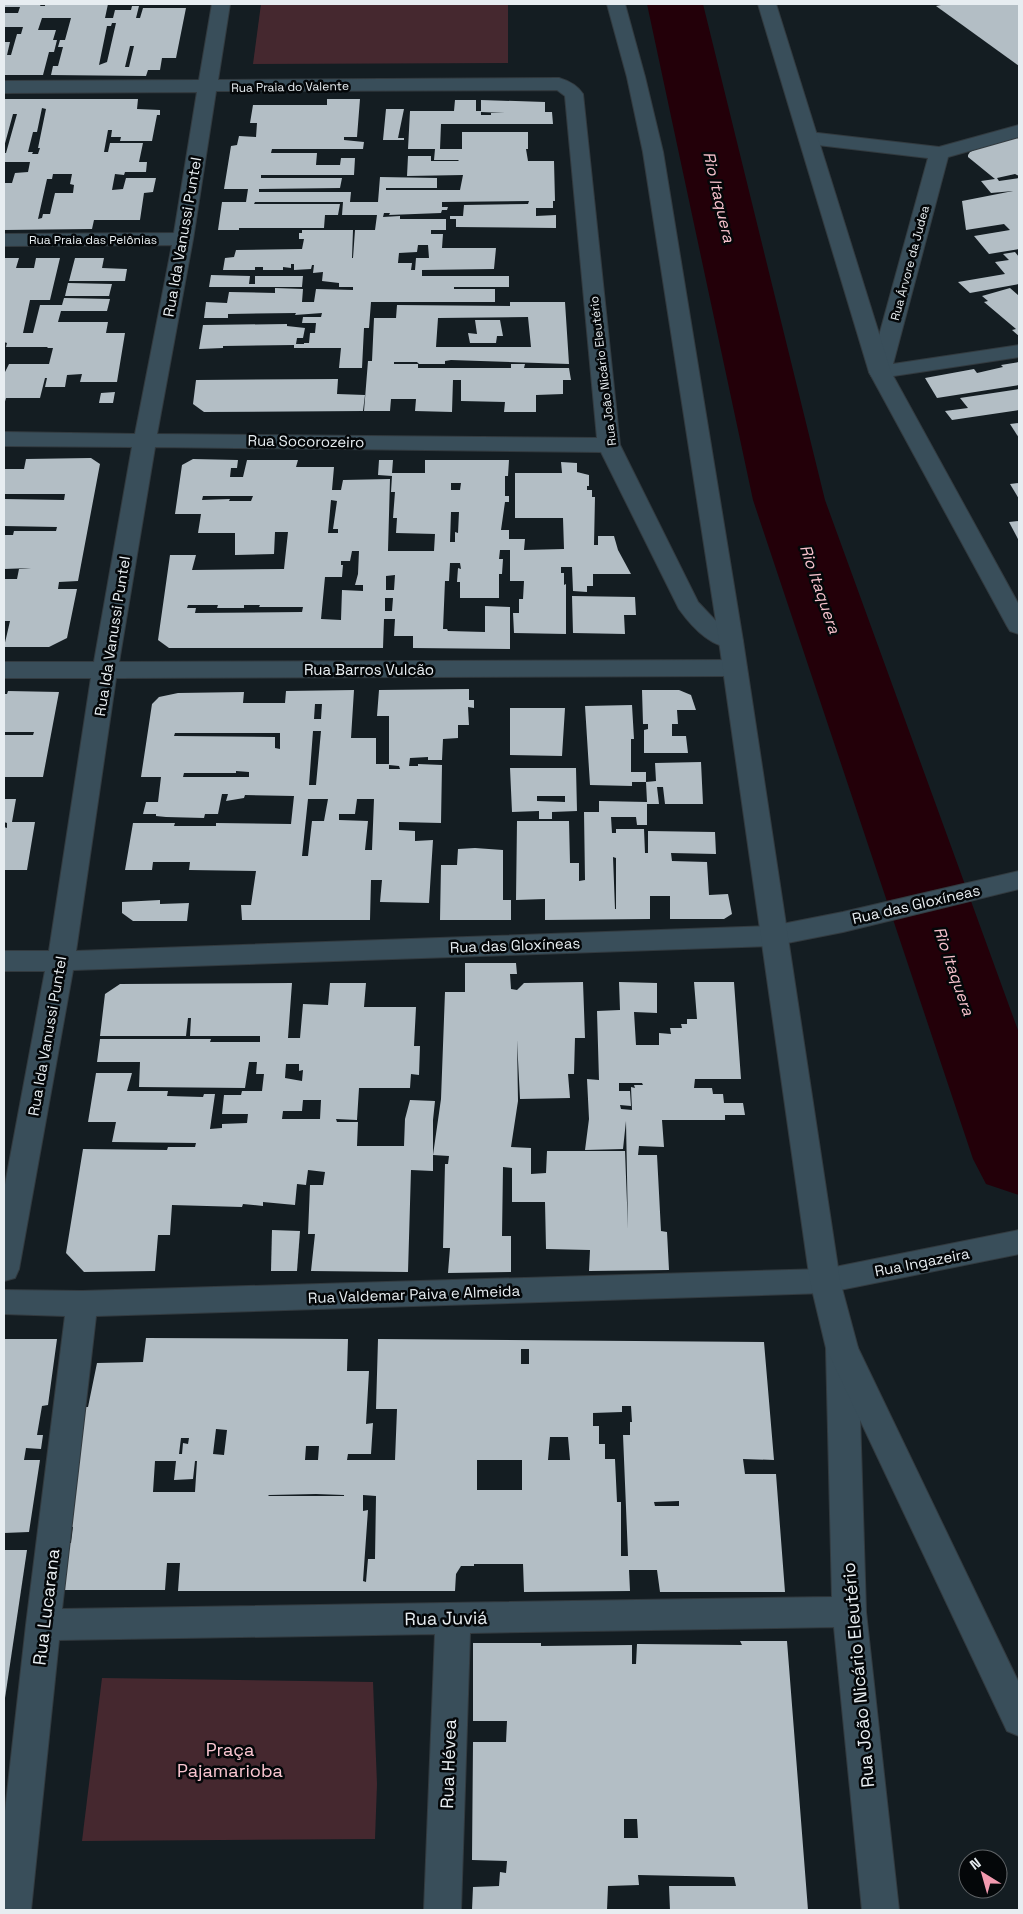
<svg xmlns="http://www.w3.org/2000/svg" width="1023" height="1914" font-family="'Space Grotesk',sans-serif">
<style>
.green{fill:#45282f}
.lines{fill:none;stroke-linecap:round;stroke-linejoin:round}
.river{fill:#230009;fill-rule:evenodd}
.building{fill:#b3bec5;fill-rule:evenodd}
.minor-casing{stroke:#323a3f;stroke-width:2}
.tertiary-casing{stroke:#323a3f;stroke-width:2}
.minor{fill:#394e5a;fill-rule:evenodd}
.tertiary{fill:#394e5a;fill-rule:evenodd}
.labels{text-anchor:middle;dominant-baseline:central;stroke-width:5;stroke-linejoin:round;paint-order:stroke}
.far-street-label{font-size:12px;fill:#e7edf1;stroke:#040709}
.street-label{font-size:15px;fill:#e7edf1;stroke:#040709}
.water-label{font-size:16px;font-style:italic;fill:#f7c2cd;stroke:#040709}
.near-street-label{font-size:18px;fill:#e7edf1;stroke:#040709}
.near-park-label{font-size:18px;fill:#fbc6d1;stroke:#040709}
</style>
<rect width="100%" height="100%" fill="#141d22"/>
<!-- green -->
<g class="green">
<path d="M261,4H508V63L253,64Z"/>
<path d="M102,1678L373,1682L377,1784L375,1839L82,1841Z"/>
</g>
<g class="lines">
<!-- river -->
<path class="river" d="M647,4H703L825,500L1019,1033V1195L986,1184L973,1159L753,500Z"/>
</g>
<!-- building -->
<g class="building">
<path d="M4,4H41L40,6H45V4H108L105,18H113L115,10H131L132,6H139L136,18H140L143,8H186L176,58H162L160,70H148L146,76L51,75L53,66H58L63,47H58L60,40H65L71,18H42L38,30H56L53,40H57L54,52H49L43,75H4V42H10L7,55H11L17,34H21L23,27H4V13H18L20,7H4ZM112,23H116L107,62L99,65L107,26H111ZM130,46H134L129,67H125Z"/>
<path d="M946,4H1019V66L936,6Z"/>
<path d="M4,99H138L137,109L160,110V115H157L152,141H120L121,137H111L112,130H108L104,152H108L110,143H143L139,162H147L146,172H125L124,175L115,174L112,190L123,189L126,178H156L153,192L144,193L140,220H94L92,229L4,230V183H12L15,173L28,172L30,162H4V153H6L17,114H13L4,147ZM42,108L46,109L38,148H40L38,154H32L33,152H28L33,132H37ZM53,174H72L70,184L74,185L73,193H55L50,214H43L42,218L38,219L47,179H52Z"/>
<path d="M327,99H360L357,137H344V140L364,142L363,149H272L271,153H317L316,165H340L341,158H355L354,175H261V178H342L340,188L259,189V192H351L350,202H378L380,177L437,178V188H386V190H460L463,175L407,176L408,156H431V161H458L459,160H434L435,149H408L410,111H454L455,100H476V111H481V115H491V113H505L481,112V100L545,102V112H552L553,124H441L440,149H462V132H528V149H526L528,161H554L555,201H553V208H536V216L556,215V228L456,227V219H450V216H463L464,205L528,204L529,201L442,202V207H448L447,210H442L441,213L389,215L390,213H384L383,217L400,216V219H446V230H431V234H443L442,248H496L494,269L422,270V276H509V287H454V289H495V302H371L369,328H364L362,368H339L341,348H294V345L223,346V348L199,349L203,325L287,324V326L305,328L303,338H297L296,344H304V343H309L310,333H315L316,323H302L303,317H321L322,313L295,315L296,313L228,314V318H204L206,302L227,303L229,292L275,293V288L303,289L302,302H314L316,289L353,290V287H339V283L322,281L323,272L313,273L314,265H312L311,269L294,270V264H291V268L283,267V270H263V267H255V270H223L225,258L234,257L236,250L302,249L304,239H299V233H302V230H353L352,258H353L355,230H375L377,215H342L343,202H255L254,204H340L338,215H325L324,228H239V230H218L222,202H246L248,189H224L231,146L237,145L239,136L256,137L257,123H250L253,105H327ZM418,245H428L429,258H416L415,270H411L412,263H398L399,253L417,252Z"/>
<path d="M386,109H404L398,138H404V140H383Z"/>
<path d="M1019,137V176L1015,174L997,178L999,181L1019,178V249L989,254L974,236L1010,230L1004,224L966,230L962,201L1013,191L991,193L981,181L995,179L968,157V155L970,152L980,147Z"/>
<path d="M1015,252L1019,257V284L970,293L958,282L1005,274L995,262L1009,260L1003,254Z"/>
<path d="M4,258H19L16,268H34L36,258H60L50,300H30L23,333H33L40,305H62L64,298L110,299L107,311H61L58,322H108L106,333H125L117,382H80L82,374L67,375L65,387H45L47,378H45L40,398H6L4,405V374L9,364H49L53,348H47L48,347H6L7,343L4,342Z"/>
<path d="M75,258H104L102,268L127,269L125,281H69Z"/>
<path d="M211,275L250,276L249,284H255V276H303L302,287H209Z"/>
<path d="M68,283L112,284L109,296H65Z"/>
<path d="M1010,288L1019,296V336L1012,330L1016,329L984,302L988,301L982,296Z"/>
<path d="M510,302H565L569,364L451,360L445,361V364H419L417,362H394V364H418V368H511V364H525L524,368H569L571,380H563V394L536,395V412H504L505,402L461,401V380H453L452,412L415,411L416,399H391L390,411H364L368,361H372L374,318H396L397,305L510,306ZM528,317L531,347H436L438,318Z"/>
<path d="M475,320H500L503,336H497L496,343H470L468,333L477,334Z"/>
<path d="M1019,362V385L937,398L925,378L974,369L977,373L1003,367L1001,365Z"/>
<path d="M338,379L337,394L365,395L363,411L204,412L193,404L196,380Z"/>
<path d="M1019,389V410L952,420L945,411L968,408L960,398Z"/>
<path d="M115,392L113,403H99L101,393Z"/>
<path d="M1019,423V438L1010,424Z"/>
<path d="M91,458L100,464L78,581L59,582L58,589H77L67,638L49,647H4L10,621H4V579H17L19,569L31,568L4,569V535H13L14,531H56L57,527L4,526V499L64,500L65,494H4V469H24L26,459Z"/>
<path d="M193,459L238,460L237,468H231L230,477H243L247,460H298L296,467H334L332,490H341L343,480L390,479L388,551H434L435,534L396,533L397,518H393L395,492H391L392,476L378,475L379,460H393L392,473H425V460H509L508,476H505V496H509V502H505L501,530H509V539H525L524,550L564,549L563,518H515V473H562L561,462L577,463V472L589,475V486H587V490H592V497H595L594,545H598V536H614L618,550L631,574H593V586H587V592L573,591L572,567H561V573H564V585L566,584V634L514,633L513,613H519V599H523L524,581H510V550H500L499,559H503L502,574H499V598H460V582H457L458,568L461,569L460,563H450L449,581H445L443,629H447L448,631L485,632V606L510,607V649L413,648V636H394L395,619H384L383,648H169L158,640L170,555H196L192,570L284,569L288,532H275L274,554L235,555V533H198L201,514H175L182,465ZM451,483H461L460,490H451ZM203,496H253L251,501H229L230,499L202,500ZM331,500L337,501L333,529H338V533H328ZM451,512H459L458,533L455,532V542H450ZM352,551H359L358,574L355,585H363V591L342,590L341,620L321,619L325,577H342L343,565H341V561H350ZM395,575L394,590H386V576ZM385,598H393L392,611H385ZM188,605H218L217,608H244V605H260L259,607H303L302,612L195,613L196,608H187Z"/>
<path d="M1019,483V499L1010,484Z"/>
<path d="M1019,521V541L1009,522Z"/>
<path d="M572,596L635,597L636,615H624L625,634L573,633Z"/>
<path d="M469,689V700H474V708L468,707L469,725H458V738L443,739L442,760H428V757L410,758L409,766H418V764L442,765L441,823L399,822V830L415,831V841L433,840L429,903L380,902L382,880H371L370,920H242L241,905H251L256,871L189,870L190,862H153L152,870H125L133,823H175L174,826H216V823L291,824L294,796L245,795L244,798L226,801L228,794H222L218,814H205L204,818L166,817L156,816V814H143L146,802H158L161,777H141L152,704L159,697L178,693L244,692L243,703H285L286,691L354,690L351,738H376V764H389V769H400L399,766L389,765V716H377L379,690ZM315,704H322L321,719H314ZM313,731H321L316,785H309ZM175,733H280V749L275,748V737L174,736ZM236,771L249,772V777H183L184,773H236ZM308,799H328L324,821H312L308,856H302ZM357,799H374L372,850H365L368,821L339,820V814H355Z"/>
<path d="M642,690H679L691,695L696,710H677L678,724H672V736H686L688,753H644V730L648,729V724H643Z"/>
<path d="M8,691L59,692L43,777H4V735H33L34,732H4V694H7Z"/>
<path d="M632,705L634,739H631V772H646V782L656,781L655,763L701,762L703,804H665L663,787H657L659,804H647V825H637L636,817H611L612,833H616V829H644L645,853H648V831L715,832L716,854L671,853L672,861L707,862L709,895L728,894L732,914L724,919H670V896H650V919L545,920V899L516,900L517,821H569L570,863H579V881L585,880L584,812H599V801L647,802L646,782H632V786L590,785L585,706ZM613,857L616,858V909H615Z"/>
<path d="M510,708H565L562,756L510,755Z"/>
<path d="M510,768H576L577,811L552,812V819H539V811L512,812ZM537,796H565V802L537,801Z"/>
<path d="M4,799H16L12,822H35L27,870H4V827L7,828V823L4,822Z"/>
<path d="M475,848L503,850V900H511V920H440L441,865H457L458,849Z"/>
<path d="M160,900V904L189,903L187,921H133L122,913V902Z"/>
<path d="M465,963H516L517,974H510L511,989L517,990L524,983L583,982L585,1038H575L574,1074H568L570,1098L520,1099L517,1040L518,1101L511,1147L531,1148V1174L546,1173L547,1151H625L628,1229L626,1121L623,1149L585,1150L589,1119L587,1079L599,1080L597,1011L620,1010L619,982L657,983V1013L634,1012L636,1045H659V1033L671,1034L670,1028H682L681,1024H687V1019H697L694,982H734L741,1079H695L694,1088H712L713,1094H723L724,1103H743L745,1115H725V1120H662L664,1147L639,1146L638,1155H657L661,1231L667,1232L669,1270L589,1271L590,1250L546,1249L545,1202H512V1168L503,1167L502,1236H511V1272L448,1273L450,1248H443L445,1164H448L449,1156L433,1155L441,1099L445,992H465ZM619,1083H642L643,1085H634L635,1088L631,1087L632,1110L621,1109L620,1105L631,1106L630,1091H619Z"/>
<path d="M292,983L288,1038H300L303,1004L328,1005L330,983H366L364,1007H416L414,1046H420L419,1075L411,1074L410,1088H359L357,1120L336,1119L337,1122H358L357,1146H404L405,1119L410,1100L435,1101L433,1120V1171L411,1170L408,1272L311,1271L315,1234H308L310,1185H323L325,1172L308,1170L306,1185L297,1184L295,1205L263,1202V1206L243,1204L242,1207L172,1205L170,1235H158L155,1271L84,1272L66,1253L83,1149L167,1150L168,1147H195L196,1143L112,1142L116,1122H88L96,1073H132L127,1091H168L167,1096L203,1097L204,1094H215L210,1129L222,1128V1124L247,1123L248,1114H222L224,1095H241L242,1091H262L264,1074H256L257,1062H249L245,1088L139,1087L140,1062H97L100,1039H211L210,1042H260V1036H190L191,1018H188L186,1036H100L105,994L120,984ZM286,1064H299V1071L303,1070L302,1081L285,1078ZM303,1100H321L320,1119H282L283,1111H302Z"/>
<path d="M272,1230L300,1231L297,1271H271Z"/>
<path d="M146,1338L348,1339L347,1371H369L366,1424L373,1423L371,1454H348L347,1460H395L397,1409H376L378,1339L764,1342L774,1460L743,1459L745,1474H776L785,1592H660L657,1570H629L630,1591L524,1592L523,1564H474V1566H461L456,1574L455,1591H178L180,1563H167L165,1590H59L66,1543H71L73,1527L68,1526L85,1407H88L97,1363L143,1362ZM521,1349H529V1364H521ZM622,1406H631L632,1422H630V1435H623L628,1556H621V1502H617L615,1459H605V1444H599V1426H593V1413L622,1412ZM216,1429L227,1430L224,1455L213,1454ZM550,1437H568L570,1460H548ZM181,1438H189L188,1444L183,1443L182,1454H179ZM306,1446H319L318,1460H305ZM477,1460H522V1490H477ZM155,1461H176L174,1480L193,1479L195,1461H197L195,1492H153ZM316,1494L344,1495V1496H268L269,1495ZM363,1495L376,1496L375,1559H368L366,1582L363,1581L368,1510L363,1511ZM679,1501V1506H655L654,1502Z"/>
<path d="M4,1339H57L48,1405L42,1406L37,1435H43L41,1449L26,1448L24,1460H40L29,1532L4,1533Z"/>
<path d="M4,1550H27L5,1698H4Z"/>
<path d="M740,1641H787L808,1910H670L669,1886H736L734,1877L638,1875L639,1885L608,1886L607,1910H472L473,1887L499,1886L500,1872L506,1873L507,1861L472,1860L473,1742H506L507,1721H473V1643H541V1646L632,1645V1664H636L637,1644L742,1645ZM624,1819H637L638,1838H624Z"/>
</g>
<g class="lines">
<defs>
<g id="minor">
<path d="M212,4H230L218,80L559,78C569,81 577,85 583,94L620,445L698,602L715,620L740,636L743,641L740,646C715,653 692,627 679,609L601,452L155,447L119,662L735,660L744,662L747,668L744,674L735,676L116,678L76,951L772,926L843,912L1019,871V889L843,932L772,946L73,970L19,1269L15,1278L4,1281V1190L45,971H4V951H49L91,678H4V662H94L132,447L4,446V432L135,434L172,245L4,246V234L174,233L197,92L4,93V81L199,80ZM557,90L565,96L597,438L157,434L193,239L216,91Z"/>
<path d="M1019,125V137L948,157L893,364L1019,345V357L880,378L872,377L869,372L928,158L809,144L802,142L799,138L802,134L809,132L939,147Z"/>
<path d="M1019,1230V1254L825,1293L96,1316L62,1609L832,1597L826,1348L831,1339L842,1335L853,1339L858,1348L866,1612L899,1910H862L834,1627L470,1633L461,1910H424L435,1634L59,1640L31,1910H4V1820L26,1625L65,1316L4,1314V1290L82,1291L825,1269Z"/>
</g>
<g id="tertiary">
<path d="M607,4H625L645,77L663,152L743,641L840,1281L858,1348L1019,1683V1736L1007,1731L826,1348L810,1281L719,641L643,152L627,77Z"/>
<path d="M758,4H776L891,372L1019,605V634L1010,631L1007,626L869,372Z"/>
</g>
</defs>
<!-- minor casing -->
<use href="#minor" class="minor-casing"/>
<!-- tertiary casing -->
<use href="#tertiary" class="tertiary-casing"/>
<!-- minor -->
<use href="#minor" class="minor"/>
<!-- tertiary -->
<use href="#tertiary" class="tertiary"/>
</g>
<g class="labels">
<!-- far-street labels -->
<g class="far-street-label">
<text transform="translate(290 87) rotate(-1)">Rua Praia do Valente</text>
<text x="93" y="240">Rua Praia das Pelônias</text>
<text transform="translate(910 263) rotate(-75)">Rua Árvore da Judea</text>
<text transform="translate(603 371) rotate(-97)">Rua João Nicário Eleutério</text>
</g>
<!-- street labels -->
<g class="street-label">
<text transform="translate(182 237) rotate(-80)">Rua Ida Vanussi Puntel</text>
<text transform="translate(306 441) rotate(1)">Rua Socorozeiro</text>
<text transform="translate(112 636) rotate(-81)">Rua Ida Vanussi Puntel</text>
<text x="369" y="669">Rua Barros Vulcão</text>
<text transform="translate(916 904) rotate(-13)">Rua das Gloxíneas</text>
<text transform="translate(515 945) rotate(-2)">Rua das Gloxíneas</text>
<text transform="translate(47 1036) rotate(-80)">Rua Ida Vanussi Puntel</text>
<text transform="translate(922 1262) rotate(-11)">Rua Ingazeira</text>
<text transform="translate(414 1294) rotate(-2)">Rua Valdemar Paiva e Almeida</text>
</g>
<!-- water labels -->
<g class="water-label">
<text transform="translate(719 197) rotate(77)">Rio Itaquera</text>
<text transform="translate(820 589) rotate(71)">Rio Itaquera</text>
<text transform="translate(954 971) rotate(71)">Rio Itaquera</text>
</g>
<!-- near-street labels -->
<g class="near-street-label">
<text transform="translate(46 1607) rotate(-83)">Rua Lucarana</text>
<text transform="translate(446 1618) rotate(-1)">Rua Juviá</text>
<text transform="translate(858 1675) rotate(-95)">Rua João Nicário Eleutério</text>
<text transform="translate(448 1764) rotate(-88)">Rua Hévea</text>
</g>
<!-- near-park labels -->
<g class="near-park-label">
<text x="230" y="1749">Praça<tspan x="230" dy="21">Pajamarioba</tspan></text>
</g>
</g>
<!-- border -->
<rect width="1023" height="1914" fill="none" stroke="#e7edf1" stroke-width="10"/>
<!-- north arrow -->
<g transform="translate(983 1874) rotate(323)"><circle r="24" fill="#040709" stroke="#5f6366"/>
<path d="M0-4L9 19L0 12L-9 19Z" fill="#f29aaf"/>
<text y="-8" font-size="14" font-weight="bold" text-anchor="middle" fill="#e7edf1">N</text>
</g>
</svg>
